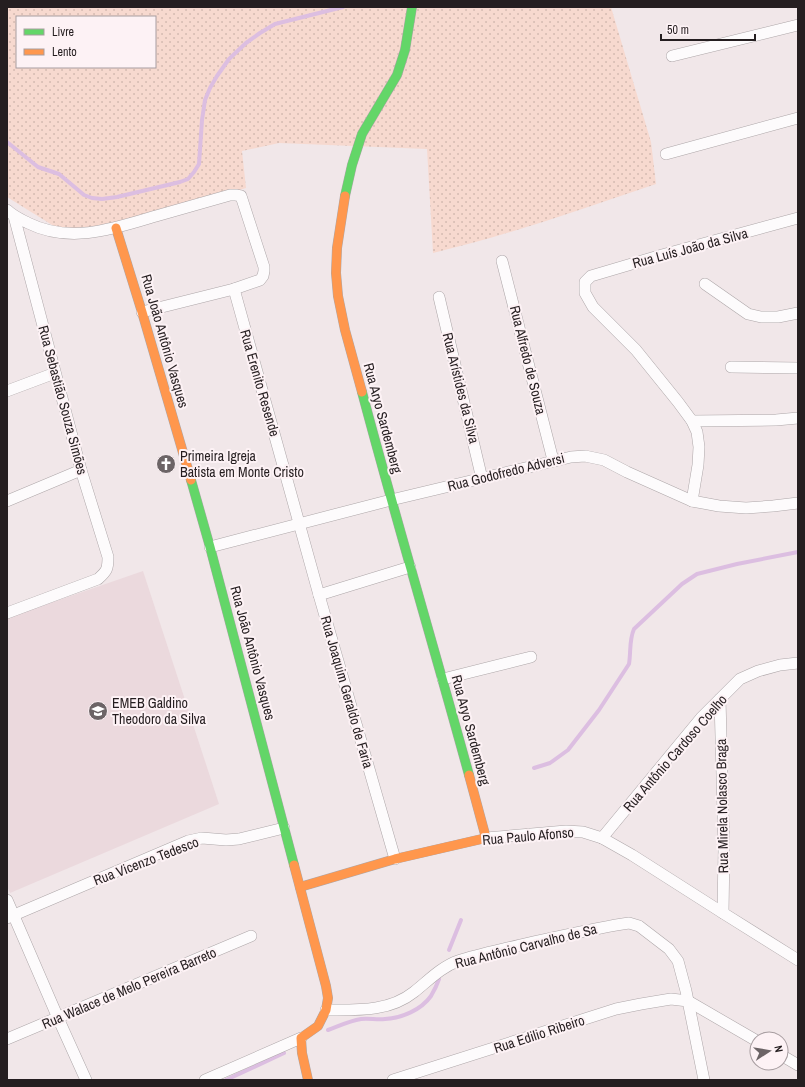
<svg xmlns="http://www.w3.org/2000/svg" width="805" height="1087" font-family="'Archivo Narrow',sans-serif">
<style>
.built{fill:#ebd9dd}
.grass{fill:url(#grass-dots);fill-rule:evenodd}
.lines{fill:none;stroke-linecap:round;stroke-linejoin:round}
.stream{stroke:#dcbee1;stroke-width:4}
.street-casing{stroke:#ada6a8;stroke-width:12}
.fast-casing{stroke:#ada6a8;stroke-width:10}
.slow-casing{stroke:#ada6a8;stroke-width:10}
.street{stroke:#fdfbfc;stroke-width:11}
.fast{stroke:#63d668;stroke-width:9}
.slow{stroke:#ff974d;stroke-width:9}
.labels{text-anchor:middle;dominant-baseline:central;stroke-width:4;stroke-linejoin:round;paint-order:stroke}
.street-label{font-size:14px;fill:#251e20;stroke:#fdf2f5}
.poi-label{font-size:14px;fill:#251e20;stroke:#fdf2f5;text-anchor:start}
</style>
<defs>
<pattern id="grass-dots" width="8" height="8" patternUnits="userSpaceOnUse"><rect width="8" height="8" fill="#f7d9cf"/><path d="M2 2h.1M6 6h.1" fill="none" stroke="#d4bab1" stroke-width="1.8" stroke-linecap="round"/></pattern>
</defs>
<rect width="100%" height="100%" fill="#f1e7e9"/>
<!-- built -->
<path class="built" d="M143,571L219,804L10,893L7,886V618Z"/>
<!-- grass -->
<path class="grass" d="M7,7H611L651,142L656,184C582,209 509,235 433,253L427,149L279,143L242,151L246,188L128,222L99,228H57L7,197ZM17,17H155V67H17Z"/>
<g class="lines">
<!-- stream -->
<g class="stream">
<path d="M7,142L38,167L59,174L84,195L92,198L102,199L117,197L180,182L188,179L194,172L199,164L202,120L205,100L210,88L217,76L229,59L246,43L260,33L275,24L343,7"/>
<path d="M534,768L550,763L568,750L599,710L629,664C631,652 629,640 634,629L682,584L697,574L737,564L798,552"/>
<path d="M449,950L461,920"/>
<path d="M328,1030C339,1026 349,1021 361,1019C369,1018 377,1020 385,1019C402,1018 421,1010 431,996C434,991 437,985 439,979"/>
<path d="M226,1080L284,1053"/>
</g>
<defs>
<g id="street">
<path d="M672,56L798,25"/>
<path d="M666,154L798,118"/>
<path d="M7,210C13,216 20,219 28,223C70,244 113,229 156,216C181,209 205,202 230,195H236L241,196L264,267V271L263,276L260,280L234,289L142,312"/>
<path d="M502,261L553,460"/>
<path d="M705,284L748,314L761,317H778L798,313"/>
<path d="M234,289L319,595L395,859"/>
<path d="M439,297L482,479"/>
<path d="M731,367L798,368"/>
<path d="M7,391L55,373"/>
<path d="M692,421L776,420L798,418"/>
<path d="M7,501L81,470"/>
<path d="M692,501L698,465L699,447L697,432L692,421L678,402L636,350L593,307L585,293V282L591,276L662,255L798,218"/>
<path d="M210,547L391,500L571,457L585,456L604,460L627,472L692,501L719,506L746,508L773,506L798,503"/>
<path d="M319,595L410,567"/>
<path d="M7,613L98,579C107,571 108,569 108,557L81,470L14,216"/>
<path d="M443,679L531,657"/>
<path d="M720,699L724,850L723,913"/>
<path d="M486,838L566,831L583,832L602,838L632,855L723,913L798,960"/>
<path d="M602,838L701,718L740,679L758,671L780,665L798,663"/>
<path d="M7,900L58,1018L86,1080"/>
<path d="M7,918L188,841L202,838L226,840L239,839L284,828"/>
<path d="M326,1010C357,1010 389,1012 414,992C428,981 441,967 458,961C478,954 500,950 520,945C552,938 584,931 616,925L629,923L639,926L669,949L678,961L686,991L704,1080"/>
<path d="M7,1039L251,936"/>
<path d="M781,1055L798,1065"/>
<path d="M205,1080L301,1038"/>
<path d="M393,1080L616,1009L641,1004L671,999L688,1001L757,1041"/>
</g>
<g id="fast">
<path d="M345,196L352,165L362,134L397,75L405,50L412,7"/>
<path d="M362,392C396,520 434,647 469,775"/>
<path d="M191,480L210,547L294,865"/>
</g>
<g id="slow">
<path d="M345,196L337,248L336,273L338,296L345,330L362,392"/>
<path d="M116,228L142,312L191,480"/>
<path d="M294,865L326,986L328,998L326,1010L318,1026L301,1038L302,1053L308,1080"/>
<path d="M300,887L395,859L486,838L469,775"/>
</g>
</defs>
<!-- street casing -->
<use href="#street" class="street-casing"/>
<!-- fast casing -->
<use href="#fast" class="fast-casing"/>
<!-- slow casing -->
<use href="#slow" class="slow-casing"/>
<!-- street -->
<use href="#street" class="street"/>
<!-- fast -->
<use href="#fast" class="fast"/>
<!-- slow -->
<use href="#slow" class="slow"/>
</g>
<!-- icons -->
<defs>
<symbol id="church-disc" viewBox="-11 -11 22 22"><circle r="9.5" fill="#6c6466" stroke="#fdf2f5"/><path d="M-1.2-6h2.4v3.5h3.3v2.4h-3.3V6h-2.4V-.1h-3.3v-2.4h3.3Z" fill="#fff"/></symbol>
<symbol id="school-disc" viewBox="-11 -11 22 22"><circle r="9.5" fill="#6c6466" stroke="#fdf2f5"/><path d="M0-5L7-2L0 1L-7-2ZM-4 1L0 2.5L4 1V4Q0 6-4 4Z" fill="#fff"/></symbol>
</defs>
<g fill-rule="evenodd">
<use href="#church-disc" x="155" y="453" width="22" height="22"/>
<use href="#school-disc" x="87" y="700" width="22" height="22"/>
</g>
<g class="labels">
<!-- street labels -->
<g class="street-label">
<text transform="translate(690 248) rotate(-15)">Rua Luís João da Silva</text>
<text transform="translate(165 341) rotate(74)">Rua João Antônio Vasques</text>
<text transform="translate(528 360) rotate(76)">Rua Alfredo de Souza</text>
<text transform="translate(260 383) rotate(74)">Rua Erenito Resende</text>
<text transform="translate(461 388) rotate(76)">Rua Arístides da Silva</text>
<text transform="translate(63 400) rotate(75)">Rua Sebastião Souza Simões</text>
<text transform="translate(383 418) rotate(75)">Rua Aryo Sardemberg</text>
<text transform="translate(506 472) rotate(-14)">Rua Godofredo Adversi</text>
<text transform="translate(253 653) rotate(75)">Rua João Antônio Vasques</text>
<text transform="translate(347 692) rotate(74)">Rua Joaquim Geraldo de Faria</text>
<text transform="translate(471 730) rotate(75)">Rua Aryo Sardemberg</text>
<text transform="translate(675 753) rotate(-49)">Rua Antônio Cardoso Coelho</text>
<text transform="translate(722 806) rotate(-91)">Rua Mirela Nolasco Braga</text>
<text transform="translate(528 836) rotate(-5)">Rua Paulo Afonso</text>
<text transform="translate(146 861) rotate(-21)">Rua Vicenzo Tedesco</text>
<text transform="translate(526 946) rotate(-14)">Rua Antônio Carvalho de Sa</text>
<text transform="translate(129 988) rotate(-23)">Rua Walace de Melo Pereira Barreto</text>
<text transform="translate(539 1034) rotate(-18)">Rua Edilio Ribeiro</text>
</g>
<!-- poi labels -->
<g class="poi-label">
<text x="180" y="456">Primeira Igreja<tspan x="180" dy="16">Batista em Monte Cristo</tspan></text>
<text x="112" y="703">EMEB Galdino<tspan x="112" dy="16">Theodoro da Silva</tspan></text>
</g>
</g>
<!-- border -->
<rect width="805" height="1087" fill="none" stroke="#251e20" stroke-width="16"/>
<!-- legend -->
<rect x="16" y="16" width="140" height="52" fill="#fdf2f5" stroke="#a79da0"/>
<rect x="24" y="29" width="20" height="6" fill="#63d668" stroke="#a79da0"/>
<text x="52" y="36" font-size="12" fill="#251e20">Livre</text>
<rect x="24" y="49" width="20" height="6" fill="#ff974d" stroke="#a79da0"/>
<text x="52" y="56" font-size="12" fill="#251e20">Lento</text>
<!-- north arrow -->
<g transform="translate(769 1051) rotate(78)"><circle r="19" fill="#fdf2f5" stroke="#a79da0"/>
<path d="M0-3L7 15L0 10L-7 15Z" fill="#6c6466"/>
<text y="-6" font-size="11" font-weight="bold" text-anchor="middle" fill="#251e20">N</text>
</g>
<!-- scale -->
<path d="M661 34v6h94v-6" fill="none" stroke="#251e20" stroke-width="2"/>
<text x="667" y="34" font-size="12" fill="#251e20" stroke="#fdf2f5" stroke-width="3" paint-order="stroke">50 m</text>
</svg>
